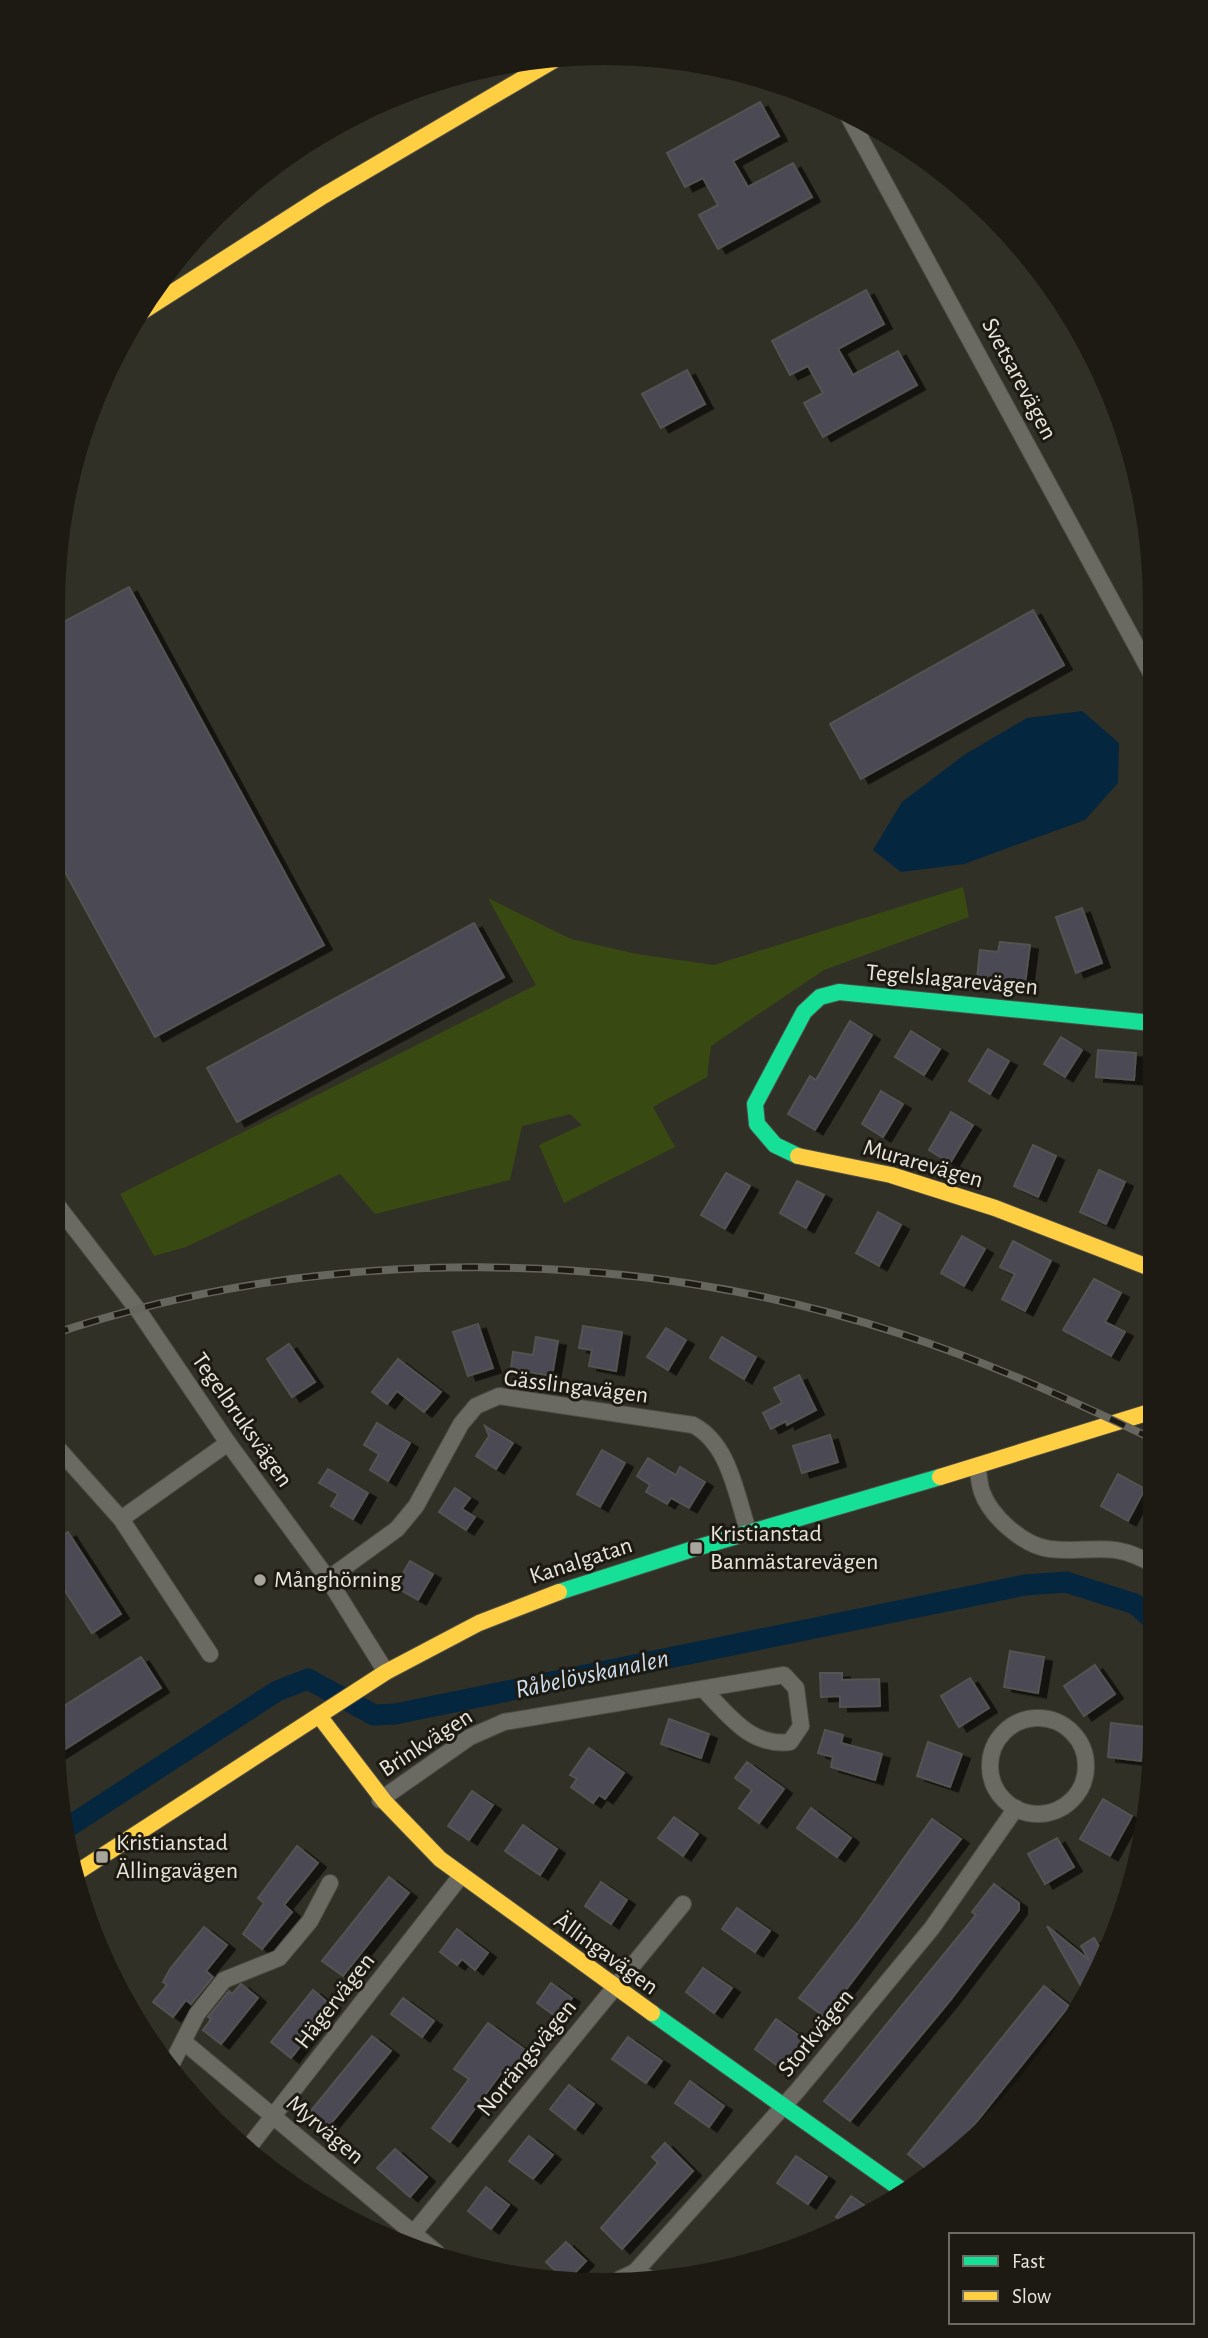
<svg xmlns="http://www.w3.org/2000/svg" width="1208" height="2338" font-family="'Alegreya Sans',sans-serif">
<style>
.green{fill:#394912}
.water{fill:#04263f}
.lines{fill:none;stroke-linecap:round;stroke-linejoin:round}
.canal{stroke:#04263f;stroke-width:21}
.building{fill:#4c4a52;stroke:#535351;stroke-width:2;filter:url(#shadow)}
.street-casing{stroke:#4e4c44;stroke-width:18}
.fast-casing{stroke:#4e4c44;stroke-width:18}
.slow-casing{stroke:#4e4c44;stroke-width:18}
.street{stroke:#6b6a62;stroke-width:16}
.fast{stroke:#16e098;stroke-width:16}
.slow{stroke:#ffcf43;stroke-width:16}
.rail-casing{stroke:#67665e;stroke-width:8}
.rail{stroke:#1c1a12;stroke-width:5;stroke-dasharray:16;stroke-linecap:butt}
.poi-dot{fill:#a8a69c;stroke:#1c1a12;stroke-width:2.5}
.labels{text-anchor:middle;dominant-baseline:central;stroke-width:6;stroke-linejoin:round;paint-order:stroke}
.street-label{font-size:24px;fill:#e8e6db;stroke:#1c1a12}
.poi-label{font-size:24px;fill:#e8e6db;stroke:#1c1a12;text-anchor:start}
.water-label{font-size:26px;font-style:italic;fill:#cddeee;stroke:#1c1a12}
</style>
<defs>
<filter id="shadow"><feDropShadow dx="8" dy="4.5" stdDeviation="0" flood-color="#0009"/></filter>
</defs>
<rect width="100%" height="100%" fill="#313026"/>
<!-- green -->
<path class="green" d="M963,887L969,917L824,970L711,1046L707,1077L653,1107L675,1147L564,1203L539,1145L582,1125L570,1114L522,1126L510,1180L375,1214L340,1174L186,1247L154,1256L120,1194L536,985L488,898L571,939L637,954L714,965Z"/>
<!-- water -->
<path class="water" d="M1082,711L1119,743L1118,783L1085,820L964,864L901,872L873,850L902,802L964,755L1027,718Z"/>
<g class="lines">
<!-- canal -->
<path class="canal" d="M68,1827L277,1691L308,1679L374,1715L395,1714L1025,1585L1066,1582L1135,1604L1154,1621"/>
</g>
<!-- building -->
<g class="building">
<path d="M760,102L779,136L733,161L748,187L793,163L812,197L718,249L699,215L718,205L703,178L685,187L667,153Z"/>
<path d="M866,290L884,324L838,349L853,375L898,351L917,385L823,437L804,403L823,393L808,366L790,375L772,341Z"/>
<path d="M687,370L705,404L661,428L642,394Z"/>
<path d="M129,587L324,945L155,1037L53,850L54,627Z"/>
<path d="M1033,610L1064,665L861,779L830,724Z"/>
<path d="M1082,908L1102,963L1076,973L1056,917Z"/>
<path d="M474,923L504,977L237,1122L207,1068Z"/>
<path d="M1000,942L1030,945L1025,984L977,979L980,950L998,952Z"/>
<path d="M850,1021L872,1035L815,1130L788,1114L810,1076L816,1080Z"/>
<path d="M911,1031L940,1049L924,1075L895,1057Z"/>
<path d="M1061,1037L1082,1050L1065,1077L1044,1064Z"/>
<path d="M988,1049L1009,1061L990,1094L969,1081Z"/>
<path d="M1098,1050L1136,1053L1134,1080L1096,1077Z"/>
<path d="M881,1091L903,1104L883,1137L862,1124Z"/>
<path d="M951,1112L973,1125L950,1163L929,1150Z"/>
<path d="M1033,1145L1056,1156L1038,1197L1014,1186Z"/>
<path d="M1099,1170L1125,1182L1106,1224L1080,1212Z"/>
<path d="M726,1173L750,1186L725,1229L701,1215Z"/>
<path d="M797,1181L824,1195L806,1228L780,1213Z"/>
<path d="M878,1212L901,1225L879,1266L856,1253Z"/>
<path d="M962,1236L985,1249L964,1286L941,1273Z"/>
<path d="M1013,1241L1051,1261L1025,1311L1002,1299L1015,1274L1000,1267Z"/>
<path d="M1094,1279L1121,1293L1105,1322L1125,1332L1111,1356L1063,1330Z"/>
<path d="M478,1324L493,1368L468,1376L453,1332Z"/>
<path d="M583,1326L622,1332L616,1371L589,1366L592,1350L579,1348Z"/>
<path d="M666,1328L686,1340L668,1370L647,1357Z"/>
<path d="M536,1337L558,1341L552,1376L511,1369L513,1352L533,1355Z"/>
<path d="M722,1337L756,1357L744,1379L710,1358Z"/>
<path d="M289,1344L315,1382L292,1397L267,1359Z"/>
<path d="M398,1359L441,1392L424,1412L397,1391L387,1404L372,1392Z"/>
<path d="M799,1375L816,1410L787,1425L786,1421L771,1429L763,1413L782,1403L774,1388Z"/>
<path d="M377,1423L410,1443L388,1481L370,1470L379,1454L364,1445Z"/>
<path d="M485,1426L513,1443L496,1469L476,1456L489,1436Z"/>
<path d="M830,1435L838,1462L802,1473L793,1446Z"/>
<path d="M602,1450L625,1463L600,1507L577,1494Z"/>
<path d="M648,1458L676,1475L680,1467L705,1482L689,1508L671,1498L667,1504L646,1492L650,1485L637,1476Z"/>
<path d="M328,1469L368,1493L353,1519L331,1506L338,1494L319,1483Z"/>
<path d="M1118,1474L1145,1489L1128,1521L1101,1506Z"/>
<path d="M455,1488L470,1498L462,1509L475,1517L466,1530L439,1512Z"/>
<path d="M68,1532L121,1614L92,1633L53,1572V1542Z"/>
<path d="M410,1561L433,1574L418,1600L395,1587Z"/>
<path d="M1010,1651L1044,1657L1038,1693L1004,1687Z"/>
<path d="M141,1657L161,1688L56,1755L53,1713Z"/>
<path d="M1095,1665L1115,1694L1084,1716L1064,1686Z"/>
<path d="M820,1673H842V1680L879,1679L880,1706L840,1707V1696L821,1697Z"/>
<path d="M970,1678L989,1708L959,1727L941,1696Z"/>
<path d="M669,1719L709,1734L701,1758L661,1744Z"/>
<path d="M1111,1723L1145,1727L1141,1761L1108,1757Z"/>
<path d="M825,1730L843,1735L841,1743L882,1754L875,1780L831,1767L833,1757L818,1753Z"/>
<path d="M928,1742L962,1754L950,1787L917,1776Z"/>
<path d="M589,1748L624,1773L605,1799L599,1795L593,1803L571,1787L577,1779L570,1775Z"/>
<path d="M747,1762L784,1789L759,1823L739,1808L752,1790L735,1778Z"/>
<path d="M472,1791L493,1805L469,1840L448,1826Z"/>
<path d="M1103,1799L1132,1816L1110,1856L1080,1839Z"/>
<path d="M811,1808L851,1838L837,1857L797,1828Z"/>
<path d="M674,1817L698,1834L683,1856L658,1838Z"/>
<path d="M932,1819L961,1839L825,2017L799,1998L859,1921Z"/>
<path d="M523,1825L557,1849L540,1875L505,1851Z"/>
<path d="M1057,1838L1074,1867L1045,1884L1028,1854Z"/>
<path d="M297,1846L318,1863L284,1905L292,1912L262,1949L243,1934L264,1903L258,1898Z"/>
<path d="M389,1877L409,1893L343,1976L322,1961Z"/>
<path d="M601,1882L627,1900L611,1924L585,1906Z"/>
<path d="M994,1884L1019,1903V1910L949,2002L850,2121L824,2101L976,1915L972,1912Z"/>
<path d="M737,1908L770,1931L755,1952L722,1929Z"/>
<path d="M1047,1926L1089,1960L1081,1946L1094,1938L1106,1958L1099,1978L1097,1975L1081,1986Z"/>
<path d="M204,1927L227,1945L206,1971L213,1977L191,2004L186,2000L173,2017L153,2002L167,1985L163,1982L170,1969Z"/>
<path d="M457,1929L488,1953L475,1970L462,1959L457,1965L440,1952Z"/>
<path d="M703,1968L732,1988L714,2013L686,1992Z"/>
<path d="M551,1983L572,1998L558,2018L537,2003Z"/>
<path d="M241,1984L258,1998L221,2044L203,2030L211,2019L208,2017L229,1991L232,1994Z"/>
<path d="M1044,1986L1069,2006L950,2155L929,2171L908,2154Z"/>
<path d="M313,1990L332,2006L291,2058L271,2042Z"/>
<path d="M403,1998L434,2021L422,2037L391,2014Z"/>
<path d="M776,2019L804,2039L782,2069L755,2049Z"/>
<path d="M488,2023L528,2052L513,2073L505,2068L450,2142L432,2128L469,2079L454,2069Z"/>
<path d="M372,2036L391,2051L328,2127L309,2113Z"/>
<path d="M628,2037L662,2061L646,2083L612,2059Z"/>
<path d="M690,2081L724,2106L709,2127L675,2103Z"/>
<path d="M569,2085L594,2104L575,2129L550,2109Z"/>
<path d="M529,2136L553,2155L533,2179L509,2161Z"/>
<path d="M665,2143L693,2171L622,2249L601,2228L658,2163L652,2157Z"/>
<path d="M395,2149L427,2177L410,2197L377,2168Z"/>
<path d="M796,2156L827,2177L808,2204L777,2183Z"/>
<path d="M486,2187L509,2205L491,2229L468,2211Z"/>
<path d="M851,2196L873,2211L851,2226L836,2217Z"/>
<path d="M566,2242L586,2261L571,2277H562L546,2262Z"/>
</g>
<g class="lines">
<defs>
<g id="street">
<path d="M844,108L1151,673"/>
<path d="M53,1200L138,1310L228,1443L328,1579L386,1672"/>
<path d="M53,1443L121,1519L210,1654"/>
<path d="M977,1466C979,1474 979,1484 982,1492C991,1517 1024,1546 1050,1549C1094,1554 1110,1539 1154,1565"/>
<path d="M121,1519L228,1443"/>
<path d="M328,1579L397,1529L416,1506L461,1424L476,1406L499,1396L693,1425C730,1444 736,1496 749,1533"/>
<circle cx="1038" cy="1766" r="48"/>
<path d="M380,1800L470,1737L504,1722L784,1675L796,1688L801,1726L790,1742C750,1747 729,1715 703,1689"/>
<path d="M184,2042L437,2253"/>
<path d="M168,2071L197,2014L224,1980L279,1958L310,1921L330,1883"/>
<path d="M245,2152L460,1877"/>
<path d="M407,2241L683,1904"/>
<path d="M635,2272L798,2090L932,1928L1016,1808"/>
<path d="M620,2279L635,2272L653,2280"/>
</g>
<g id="fast">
<path d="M798,1156L775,1145L757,1124L755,1104L804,1012L820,997L839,992L1152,1023"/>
<path d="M559,1592L696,1548L940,1477"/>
<path d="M652,2013L902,2190"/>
</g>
<g id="slow">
<path d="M137,315L323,196L561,56"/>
<path d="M798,1156L891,1175L995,1208L1153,1269"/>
<path d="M940,1477L1153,1411"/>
<path d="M320,1717L385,1802L440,1859L652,2013"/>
<path d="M76,1873L386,1672L479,1623L559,1592"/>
</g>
</defs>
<!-- street casing -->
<use href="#street" class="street-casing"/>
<!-- fast casing -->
<use href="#fast" class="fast-casing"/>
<!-- slow casing -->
<use href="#slow" class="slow-casing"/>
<!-- street -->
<use href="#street" class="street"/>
<!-- fast -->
<use href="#fast" class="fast"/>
<!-- slow -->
<use href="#slow" class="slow"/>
<defs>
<path id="rail" d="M53,1334C321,1244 633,1246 901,1334C988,1362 1071,1400 1153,1439"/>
</defs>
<!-- rail casing -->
<use href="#rail" class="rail-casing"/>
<!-- rail -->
<use href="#rail" class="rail"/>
</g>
<!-- markers -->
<g class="poi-dot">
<rect x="689" y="1541" width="14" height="14" rx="3.5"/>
<circle cx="260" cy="1580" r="7"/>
<rect x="95" y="1850" width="14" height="14" rx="3.5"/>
</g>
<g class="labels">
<!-- street labels -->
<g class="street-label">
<text transform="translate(1019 379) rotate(62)">Svetsarevägen</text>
<text transform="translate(952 980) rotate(5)">Tegelslagarevägen</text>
<text transform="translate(923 1164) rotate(16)">Murarevägen</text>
<text transform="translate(576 1387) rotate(7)">Gässlingavägen</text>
<text transform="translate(242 1420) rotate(55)">Tegelbruksvägen</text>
<text transform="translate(581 1561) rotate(-18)">Kanalgatan</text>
<text transform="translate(426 1743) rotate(-33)">Brinkvägen</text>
<text transform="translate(606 1954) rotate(36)">Ällingavägen</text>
<text transform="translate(335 2001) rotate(-52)">Hägervägen</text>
<text transform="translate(816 2033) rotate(-51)">Storkvägen</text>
<text transform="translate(527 2058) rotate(-51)">Norrängsvägen</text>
<text transform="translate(325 2130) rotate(40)">Myrvägen</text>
</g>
<!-- poi labels -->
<g class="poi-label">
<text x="710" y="1534">Kristianstad<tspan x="710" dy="28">Banmästarevägen</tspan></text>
<text x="274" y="1580">Månghörning</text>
<text x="116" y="1843">Kristianstad<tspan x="116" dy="28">Ällingavägen</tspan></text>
</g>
<!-- water labels -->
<g class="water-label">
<text transform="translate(592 1674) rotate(-12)">Råbelövskanalen</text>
</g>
</g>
<!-- crop -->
<path d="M0 0H1208V2338H0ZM604 65H604A539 539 0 0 1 1143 604V1734A539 539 0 0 1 604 2273H604A539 539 0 0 1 65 1734V604A539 539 0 0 1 604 65Z" fill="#1c1a12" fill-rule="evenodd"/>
<!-- legend -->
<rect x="949" y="2233" width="245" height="91" fill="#1c1a12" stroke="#6e6c62" stroke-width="2"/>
<rect x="963" y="2256" width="35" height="10" fill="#16e098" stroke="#6e6c62" stroke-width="2"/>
<text x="1012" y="2268" font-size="21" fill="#e8e6db">Fast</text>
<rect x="963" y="2291" width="35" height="10" fill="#ffcf43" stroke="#6e6c62" stroke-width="2"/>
<text x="1012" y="2303" font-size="21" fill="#e8e6db">Slow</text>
</svg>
